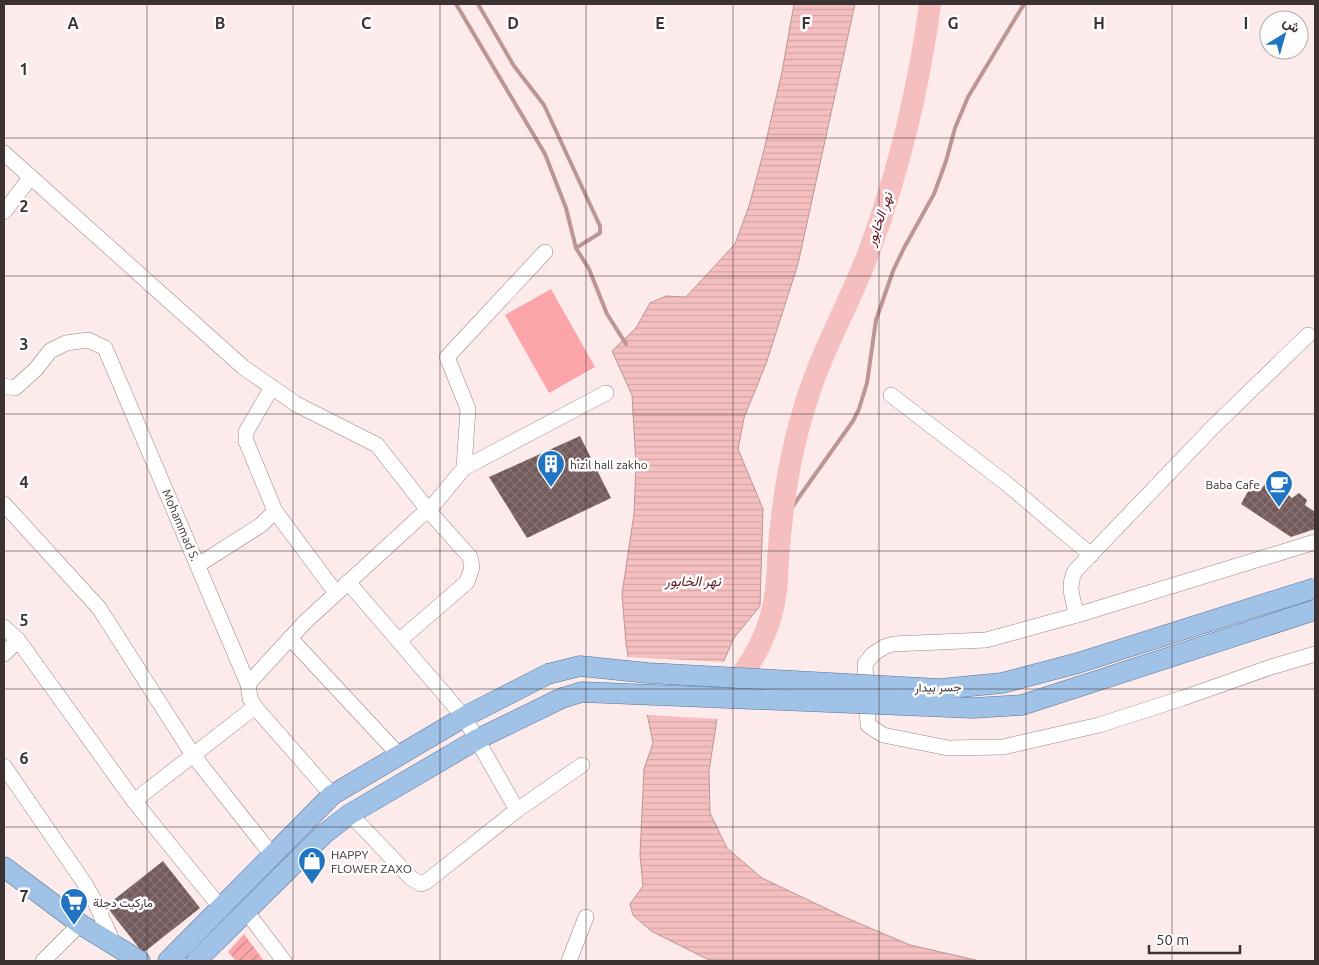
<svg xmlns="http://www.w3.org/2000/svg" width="1319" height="965" font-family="Ubuntu,Vazirmatn,sans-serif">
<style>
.garden{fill:url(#garden-furrows)}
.pitch{fill:#fba5a8}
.water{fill:url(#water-rules);stroke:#be9595}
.pier{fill:#fdebeb}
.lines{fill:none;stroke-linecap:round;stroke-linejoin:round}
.stream{stroke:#be9595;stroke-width:4}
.river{stroke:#f5bfc0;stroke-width:22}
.building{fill:url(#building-cross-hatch)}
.minor-casing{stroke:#9c8282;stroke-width:16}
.major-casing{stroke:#54759c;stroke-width:21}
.minor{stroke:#fff;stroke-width:15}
.major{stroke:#a0c2e6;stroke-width:20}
.major-bridge-casing{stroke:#54759c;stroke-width:21;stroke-linecap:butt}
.major-bridge{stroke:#a0c2e6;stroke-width:20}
.grid{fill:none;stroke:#3d3232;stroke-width:1;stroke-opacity:0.55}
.labels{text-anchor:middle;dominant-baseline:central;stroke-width:5;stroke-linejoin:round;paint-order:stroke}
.poi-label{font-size:12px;fill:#3d3232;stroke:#fdfdfd;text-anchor:start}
.street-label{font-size:12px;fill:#3d3232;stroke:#fdfdfd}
.water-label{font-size:14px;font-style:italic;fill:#5e141f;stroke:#fdfdfd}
.grid-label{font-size:16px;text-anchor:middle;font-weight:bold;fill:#3d3232;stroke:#fdfdfd;stroke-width:5;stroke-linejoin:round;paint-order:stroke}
</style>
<defs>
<pattern id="garden-furrows" width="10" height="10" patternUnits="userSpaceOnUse" patternTransform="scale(1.25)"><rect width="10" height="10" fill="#fba5a8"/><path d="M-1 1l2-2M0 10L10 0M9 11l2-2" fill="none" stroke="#cc8789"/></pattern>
<pattern id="water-rules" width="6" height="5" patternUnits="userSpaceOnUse" patternTransform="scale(1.25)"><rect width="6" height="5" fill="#f5bfc0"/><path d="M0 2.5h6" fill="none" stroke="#d3a5a5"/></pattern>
<pattern id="building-cross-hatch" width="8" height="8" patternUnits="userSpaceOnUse" patternTransform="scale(1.25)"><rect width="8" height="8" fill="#735a5b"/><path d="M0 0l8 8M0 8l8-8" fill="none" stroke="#887475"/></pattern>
</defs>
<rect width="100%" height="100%" fill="#fdebeb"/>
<!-- garden -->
<path class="garden" d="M244,934L264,961H236L228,952Z"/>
<!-- pitch -->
<path class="pitch" d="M551,289L595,367L549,393L505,315Z"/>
<!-- water -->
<path class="water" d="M794,4H855L798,264L767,361L744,418L738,449L763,509L760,606L734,638L722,665L716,726L709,771L710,813L727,848L762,878L842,916L910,945L980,961H711L651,931L633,915L630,904L643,886L640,855L644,769L653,743L648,718L633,685L626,644L622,594L634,514L636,465L632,395L612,351L636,328L650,303L666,296L686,297L735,244L749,206L764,150L782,72Z"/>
<!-- pier -->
<path class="pier" d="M626,657L726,662L724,666L719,719L644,715L631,686Z"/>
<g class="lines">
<!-- stream -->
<g class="stream">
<path d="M456,4L545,154L566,208L576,248L589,269L607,314L626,344"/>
<path d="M478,4L514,66L544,105L600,226V233L576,248"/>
<path d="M781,525L797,500L853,421L859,409L867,383L876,320L893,271L904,248L934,194L946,161L955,128L968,97L1024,4"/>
</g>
<!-- river -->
<path class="river" d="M728,691C754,663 771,629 776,591C778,570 778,548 781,527C785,487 792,447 804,409C820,353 850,303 870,249C899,170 919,87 930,4"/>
</g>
<!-- building -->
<g class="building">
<path d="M580,436L611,498L527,538L489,477Z"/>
<path d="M1269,479L1292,498L1299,493L1307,500L1305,505L1315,512V529L1291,537L1241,504L1252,484L1261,489Z"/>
<path d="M163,861L200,908L143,953L106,906Z"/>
</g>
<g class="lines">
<defs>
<g id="minor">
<path d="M4,153L243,367L296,404L377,445L428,510L470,557L472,567L467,582L400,640"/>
<path d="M4,212L30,178"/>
<path d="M4,386L15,388L36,369L50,351L66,343L88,340L105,348L248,684L250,698L255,707L332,795"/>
<path d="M272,387L246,432V441L275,511"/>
<path d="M891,395L1007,484L1091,555"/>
<path d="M464,468L606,393"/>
<path d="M4,504L99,608L193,755L272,855"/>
<path d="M1315,542L1077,615L986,640L893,644L884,647L873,654L865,664L868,725L883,735L948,748L1003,747L1099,725L1183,698L1271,667L1315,654"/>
<path d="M198,565L261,525L275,511L336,593"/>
<path d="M348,582L464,717L517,810"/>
<path d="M1077,615C1073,600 1067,586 1075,571L1213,427L1308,335"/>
<path d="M4,627L18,640L134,801L221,908"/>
<path d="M290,638L399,755"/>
<path d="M4,654L18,640"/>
<path d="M248,684L305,622L436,502L464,468L468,409L447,357L545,252"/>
<path d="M4,766L85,884L95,902L114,945"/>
<path d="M134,801L255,707"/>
<path d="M350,814L411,878L421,884L426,882L517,810L582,765"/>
<path d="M246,911L284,961"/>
<path d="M43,961L80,924"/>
<path d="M569,961L586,917"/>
</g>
<g id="major">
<path d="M4,867L80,924L140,961"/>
<path d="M168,961L332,795L464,717L548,674"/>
<path d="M196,961L324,834L350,814L478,739L562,698"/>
</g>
</defs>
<!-- minor casing -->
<use href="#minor" class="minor-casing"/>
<!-- major casing -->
<use href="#major" class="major-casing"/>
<!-- minor -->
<use href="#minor" class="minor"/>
<!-- major -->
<use href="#major" class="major"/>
<defs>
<g id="major-bridge">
<path d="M548,674L580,666L648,673L940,689L1002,683L1078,663L1315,588"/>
<path d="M562,698L582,692L973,708L1022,705L1315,610"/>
</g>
</defs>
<!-- major-bridge casing -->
<use href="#major-bridge" class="major-bridge-casing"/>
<!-- major-bridge -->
<use href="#major-bridge" class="major-bridge"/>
</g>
<!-- grid -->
<path class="grid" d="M147,4V961M293,4V961M440,4V961M586,4V961M733,4V961M879,4V961M1026,4V961M1172,4V961M4,138H1315M4,276H1315M4,414H1315M4,551H1315M4,689H1315M4,827H1315"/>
<!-- icons -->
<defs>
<symbol id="building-pin" viewBox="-11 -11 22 30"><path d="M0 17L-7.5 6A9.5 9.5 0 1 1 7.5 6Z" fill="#2074c2" stroke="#fdfdfd"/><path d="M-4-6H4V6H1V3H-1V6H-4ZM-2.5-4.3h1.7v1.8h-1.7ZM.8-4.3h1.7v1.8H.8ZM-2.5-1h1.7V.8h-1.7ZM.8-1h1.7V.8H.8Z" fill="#fff"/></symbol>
<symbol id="cafe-pin" viewBox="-11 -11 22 30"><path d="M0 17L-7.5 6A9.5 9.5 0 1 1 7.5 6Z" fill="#2074c2" stroke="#fdfdfd"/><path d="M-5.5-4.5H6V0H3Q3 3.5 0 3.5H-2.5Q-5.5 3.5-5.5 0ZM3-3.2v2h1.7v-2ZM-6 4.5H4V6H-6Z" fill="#fff"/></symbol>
<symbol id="shop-pin" viewBox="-11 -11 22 30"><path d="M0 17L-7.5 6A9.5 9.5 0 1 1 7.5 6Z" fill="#2074c2" stroke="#fdfdfd"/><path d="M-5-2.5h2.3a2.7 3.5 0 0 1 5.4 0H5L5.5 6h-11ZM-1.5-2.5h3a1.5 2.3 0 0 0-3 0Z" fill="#fff"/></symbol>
<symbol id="supermarket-pin" viewBox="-11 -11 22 30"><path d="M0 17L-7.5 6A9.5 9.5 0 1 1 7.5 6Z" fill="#2074c2" stroke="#fdfdfd"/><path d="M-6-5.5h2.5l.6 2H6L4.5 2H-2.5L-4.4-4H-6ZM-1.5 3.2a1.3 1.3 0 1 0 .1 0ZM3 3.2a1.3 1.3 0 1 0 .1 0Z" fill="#fff"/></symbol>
</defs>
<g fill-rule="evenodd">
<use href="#building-pin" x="535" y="448" width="32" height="43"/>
<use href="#cafe-pin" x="1263" y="468" width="32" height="43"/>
<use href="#shop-pin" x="296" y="845" width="32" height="43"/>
<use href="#supermarket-pin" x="58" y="886" width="32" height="43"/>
</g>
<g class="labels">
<!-- poi labels -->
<g class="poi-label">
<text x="570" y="464">hizil hall zakho</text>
<text x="1260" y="484" text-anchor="end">Baba Cafe</text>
<text x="331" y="854">HAPPY<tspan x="331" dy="14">FLOWER ZAXO</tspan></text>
<text x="93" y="902">ماركيت دجلة</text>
</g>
<!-- street labels -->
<g class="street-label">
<text transform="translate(181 525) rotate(67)">Mohammad S.</text>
<text transform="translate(938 687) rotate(-1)">جسر بيدار</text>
</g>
<!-- water labels -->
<g class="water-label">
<text transform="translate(879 219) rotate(-71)">نهر الخابور</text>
<text x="693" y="581">نهر الخابور</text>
</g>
</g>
<g class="grid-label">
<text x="73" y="29">A</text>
<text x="220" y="29">B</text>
<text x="366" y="29">C</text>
<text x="513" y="29">D</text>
<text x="660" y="29">E</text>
<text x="806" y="29">F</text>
<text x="953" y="29">G</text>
<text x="1099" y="29">H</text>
<text x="1246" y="29">I</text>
<text x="24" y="75">1</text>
<text x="24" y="212">2</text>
<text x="24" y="350">3</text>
<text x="24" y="488">4</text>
<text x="24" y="626">5</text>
<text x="24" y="764">6</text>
<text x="24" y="902">7</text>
</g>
<!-- border -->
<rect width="1319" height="965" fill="none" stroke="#3d3232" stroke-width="10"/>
<!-- north arrow -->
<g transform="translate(1284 35) rotate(37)"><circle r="24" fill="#fdfdfd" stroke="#b0acac"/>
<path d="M0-4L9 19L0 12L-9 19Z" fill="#2074c2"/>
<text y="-8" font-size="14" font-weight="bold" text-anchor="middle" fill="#3d3232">ش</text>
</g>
<!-- scale -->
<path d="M1149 945v8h91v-8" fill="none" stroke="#3d3232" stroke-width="2.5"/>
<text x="1156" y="945" font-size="15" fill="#3d3232" stroke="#fdfdfd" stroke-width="4" paint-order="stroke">50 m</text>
</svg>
